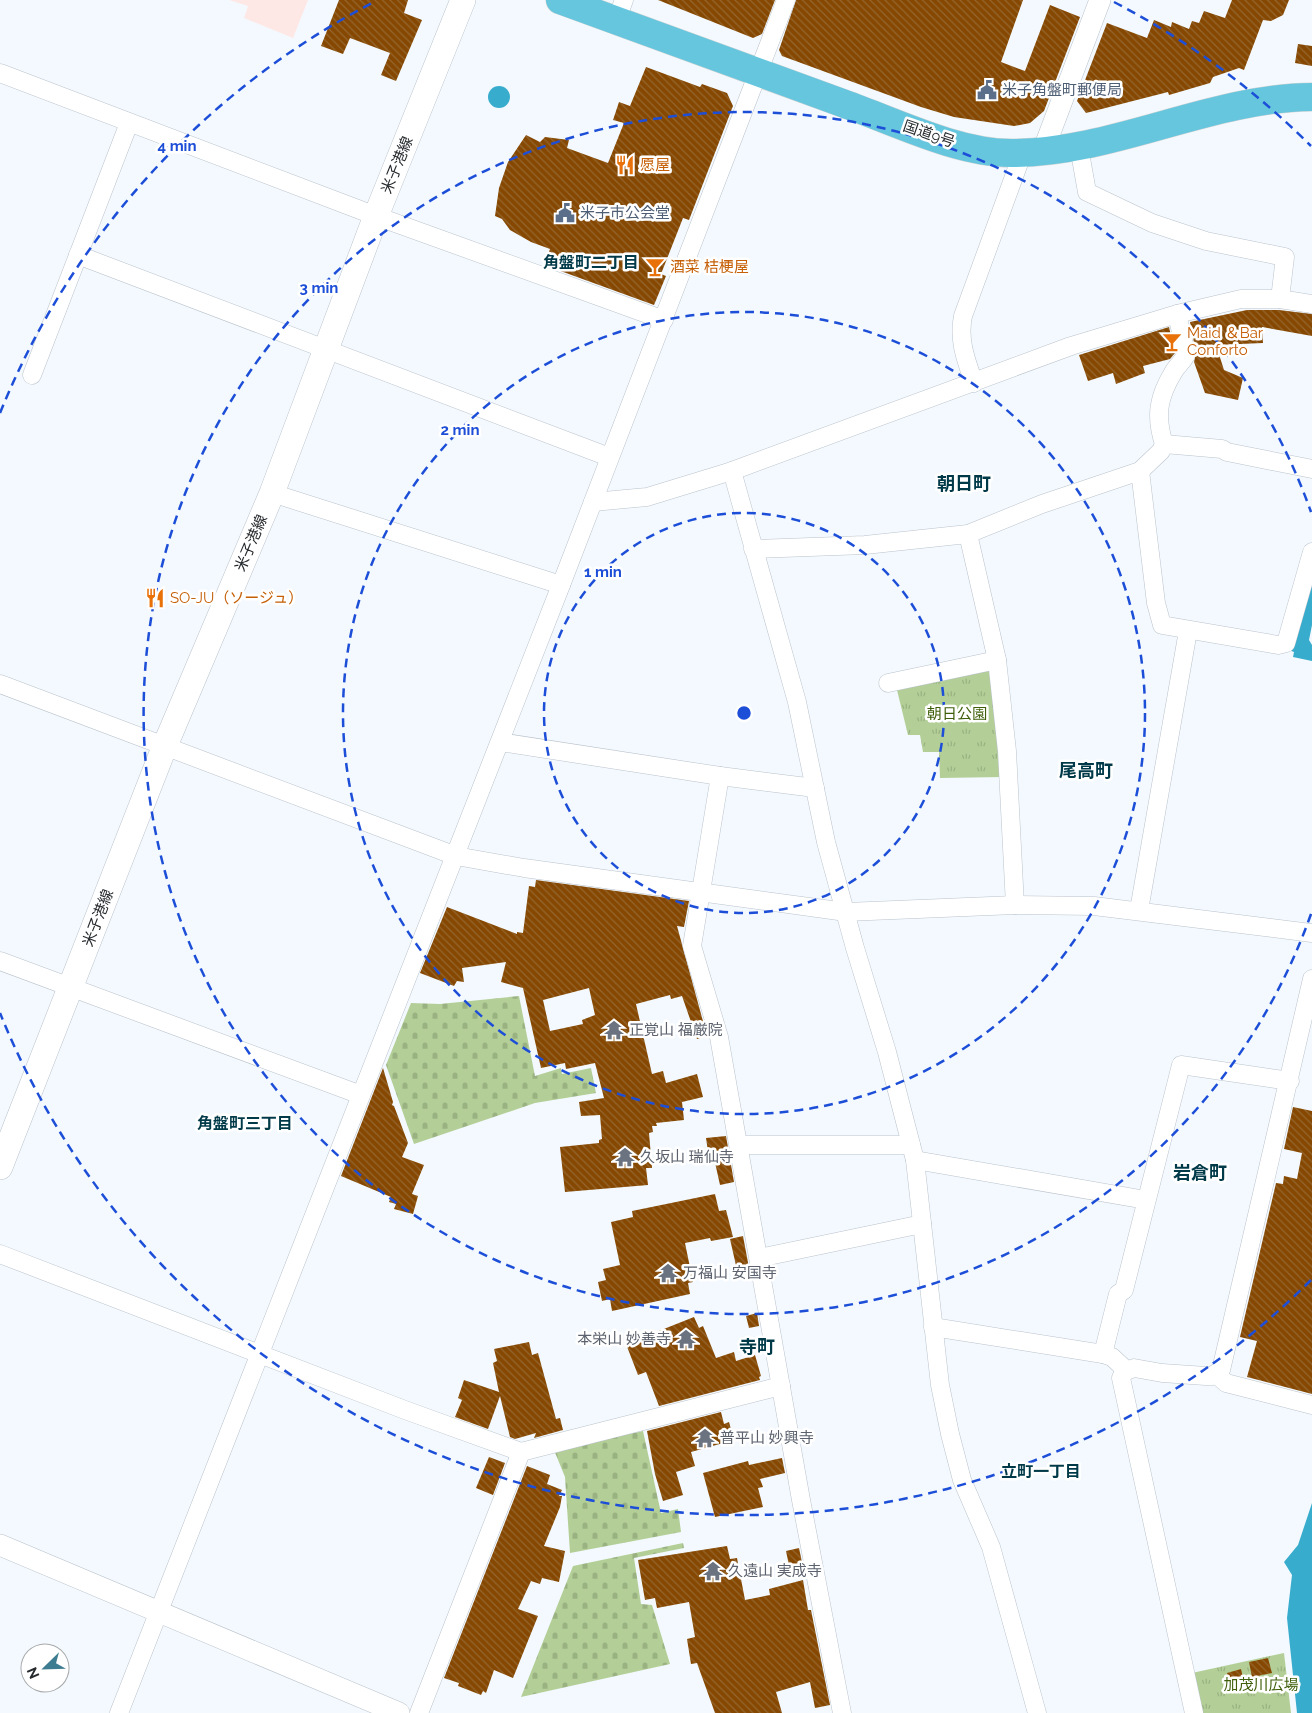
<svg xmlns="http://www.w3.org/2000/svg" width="1312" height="1713" font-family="Raleway,'Noto Sans JP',sans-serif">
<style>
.commercial{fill:#fee8e5}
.cemetery{fill:url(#cemetery-stones)}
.park{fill:url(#park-tufts)}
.water{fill:#38accd}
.building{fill:url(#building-back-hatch);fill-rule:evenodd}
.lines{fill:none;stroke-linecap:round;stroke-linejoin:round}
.minor-casing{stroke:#bbc3cc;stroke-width:19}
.tertiary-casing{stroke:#bbc3cc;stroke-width:22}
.secondary-casing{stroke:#bbc3cc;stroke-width:26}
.trunk-casing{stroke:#d4d4d5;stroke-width:29}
.minor{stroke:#fff;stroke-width:18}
.tertiary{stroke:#fff;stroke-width:21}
.secondary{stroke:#fff;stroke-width:25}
.trunk{stroke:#66c6de;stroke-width:28}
.ring{fill:none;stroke:#1d4ed8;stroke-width:2.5;stroke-dasharray:9 6}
.labels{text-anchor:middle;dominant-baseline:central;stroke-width:5;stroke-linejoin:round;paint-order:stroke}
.service-label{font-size:15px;fill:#4e5e75;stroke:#fff;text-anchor:start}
.street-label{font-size:15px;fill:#262a2d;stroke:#fff}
.food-label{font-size:15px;fill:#c56008;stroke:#fff;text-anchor:start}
.park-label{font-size:15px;fill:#3e5e09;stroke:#fff}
.worship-label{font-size:15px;fill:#5b616d;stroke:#fff;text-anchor:start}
.neighbourhood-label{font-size:16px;font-weight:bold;fill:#003a49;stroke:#fff}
.quarter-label{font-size:18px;font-weight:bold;fill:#003a49;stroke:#fff}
.centre{fill:#1d4ed8;stroke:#fff;stroke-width:2.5}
.ring-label{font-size:15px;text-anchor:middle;font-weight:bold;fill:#1d4ed8;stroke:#fff;stroke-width:5;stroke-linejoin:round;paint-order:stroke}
</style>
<defs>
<pattern id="cemetery-stones" width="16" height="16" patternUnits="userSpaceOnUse" patternTransform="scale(1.25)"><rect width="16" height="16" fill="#b3cf97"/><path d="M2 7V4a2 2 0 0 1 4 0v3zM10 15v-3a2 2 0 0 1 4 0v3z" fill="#9ab282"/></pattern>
<pattern id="park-tufts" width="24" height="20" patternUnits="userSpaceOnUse" patternTransform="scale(1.25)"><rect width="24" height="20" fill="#b3cf97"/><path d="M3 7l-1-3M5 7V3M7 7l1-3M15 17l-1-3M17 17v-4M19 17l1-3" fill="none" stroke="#9ab282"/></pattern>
<pattern id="building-back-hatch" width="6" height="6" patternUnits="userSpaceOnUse" patternTransform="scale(1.25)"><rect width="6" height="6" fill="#864800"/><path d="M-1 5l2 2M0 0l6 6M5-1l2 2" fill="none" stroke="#946630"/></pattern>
</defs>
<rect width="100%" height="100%" fill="#f3f9fe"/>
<!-- commercial -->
<path class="commercial" d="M229,0H308L293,38L244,18L248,6Z"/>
<!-- cemetery -->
<g class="cemetery">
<path d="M519,996L535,1076L561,1068L562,1074L591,1068L596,1093L535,1103L414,1144L386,1065L411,1003L440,1004Z"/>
<path d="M643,1431L661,1513L678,1509L681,1532L570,1553L565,1477L554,1450Z"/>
<path d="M683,1543L684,1548L634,1558L641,1604L652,1605L670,1664L521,1697L573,1566Z"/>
</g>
<!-- park -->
<g class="park">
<path d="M989,665L1004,777L940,778L939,752H923L920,735H908L896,686Z"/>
<path d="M1284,1653L1291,1713H1200L1192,1673Z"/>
</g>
<!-- water -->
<g class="water">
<circle cx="499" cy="97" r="11"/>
<path d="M1312,566V625L1309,640L1312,645V661L1293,657L1294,652L1289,650Z"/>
<path d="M1312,1503V1713H1297L1287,1618L1292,1575L1284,1562L1298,1545Z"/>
</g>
<!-- building -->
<g class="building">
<path d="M339,0H408L404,13L422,20L396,81L381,75L390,53L350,38L343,54L321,46Z"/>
<path d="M658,0H775L762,34L753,38Z"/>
<path d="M796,0H1023L1001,62L1025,71L1050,5L1080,17L1044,111L1030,123L1014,126L954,117L921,107L782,56L779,50Z"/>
<path d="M1232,0H1289L1283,15L1271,21L1263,20L1244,70L1239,68L1213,77L1210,83L1169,95L1168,92L1086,113L1077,101L1107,23L1147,38L1154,20L1171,27L1172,22L1189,29L1192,21L1199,23L1204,11L1225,18Z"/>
<path d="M1298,44L1312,46V66L1295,63Z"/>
<path d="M646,67L700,87L702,84L727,93L733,106L689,220L683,218L661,274L666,276L654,305L544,265L550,249L531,242L510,230L502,219L495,216L499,188L508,162L526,135L540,142L545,137L569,140L567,148L608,163L624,123L613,120L619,102L630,106Z"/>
<path d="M1247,310H1279L1312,314V336L1262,327L1263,343L1216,345L1224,370L1243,378L1238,400L1205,393L1194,362L1196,353L1190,322Z"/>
<path d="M1169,327L1175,353L1170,359L1143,366L1145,373L1116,384L1113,373L1088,381L1079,355Z"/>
<path d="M536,880L689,901L684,927L677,926L707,1036L697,1039L682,996L671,999L670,995L636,1004L652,1074L663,1071L666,1083L697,1074L703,1097L682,1102L684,1120L656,1123L657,1126H652L653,1132L649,1133L652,1168H646L648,1185L565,1192L560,1147L599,1143V1140L602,1139L600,1115L581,1116L579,1102L604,1098L595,1063L566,1069L565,1063L541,1068L523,988L501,982L506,962L462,968L464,982L457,981L454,986L420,973L447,907L517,934V932L523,933L529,886L535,887ZM589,988L595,1015L582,1020L583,1024L550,1031L543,1000Z"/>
<path d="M383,1068L393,1102L392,1105L394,1106L408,1143L402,1157L424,1165L412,1194L418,1196L413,1214L394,1209L396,1204L389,1202L391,1197L341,1176Z"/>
<path d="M1293,1107L1312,1111V1394L1247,1377L1257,1341L1240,1337L1276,1183L1283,1184L1284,1176L1297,1179L1302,1153L1284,1149Z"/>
<path d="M726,1136L734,1182L720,1185L714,1158H709L706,1138Z"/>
<path d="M715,1194L719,1211L726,1210L733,1237L711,1241L710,1238L685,1243L693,1282L688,1283L690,1294L612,1311L610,1299L602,1301L598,1282L606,1280L603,1269L620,1265L611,1222L633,1217L632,1211Z"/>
<path d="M743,1236L749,1268L737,1270L730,1239Z"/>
<path d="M757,1313L759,1326L749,1328L746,1316Z"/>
<path d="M694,1317L699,1328L703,1326L716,1358L734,1352L736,1361L755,1355L761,1376L759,1377L760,1380L659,1406L646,1372L638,1375L626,1344Z"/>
<path d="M529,1342L532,1355L538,1353L556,1419L560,1418L563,1430L534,1438L536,1433L515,1439L510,1437L500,1396L488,1429L455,1417L462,1400L458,1398L464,1380L499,1392L493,1363L497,1361L494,1349Z"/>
<path d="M721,1412L724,1424L729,1422L734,1440L691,1452L695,1466L676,1472L683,1495L663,1501L655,1474L647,1431Z"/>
<path d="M489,1457L505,1463L493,1495L476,1488Z"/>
<path d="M782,1458L785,1473L760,1479L763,1487L758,1488L763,1507L715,1517L703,1473L748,1461L749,1465Z"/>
<path d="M527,1466L550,1475L547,1484L562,1490L559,1496H562L560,1507L544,1546L565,1551L559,1582L542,1578L540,1584L531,1581L518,1609L538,1616L513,1678L494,1670L486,1693L483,1691L481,1695L458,1686L459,1683L444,1678Z"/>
<path d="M727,1546L730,1559L737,1558L745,1600L770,1595L769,1589L803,1580L808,1610H811L830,1705L815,1708L810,1682L776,1692L782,1713H715L697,1663L691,1664L687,1639L695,1637L689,1602L657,1608L655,1598L645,1600L638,1560Z"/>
<path d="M799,1548L803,1567L790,1570L786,1551Z"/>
<path d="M1268,1658L1272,1673L1252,1677L1249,1662Z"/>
<path d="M1241,1669L1245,1687L1231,1690L1227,1673Z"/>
</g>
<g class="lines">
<defs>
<g id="minor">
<path d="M616,21L624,0"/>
<path d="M0,73L376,216L664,320"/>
<path d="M1079,147L1087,192L1152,223L1206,241L1285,257L1280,299"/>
<path d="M78,255L609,457"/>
<path d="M32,375L129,123"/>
<path d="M974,383C966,360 958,340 963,316L1023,152"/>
<path d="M1164,444L1222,449L1227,452L1312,469"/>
<path d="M732,471L797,702L826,842L855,948L887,1052L915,1160L940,1385L950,1434L962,1480L991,1547L1037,1713"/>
<path d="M1140,471L1156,603L1162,625L1278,645L1286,643L1312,552"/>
<path d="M272,493L561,585"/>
<path d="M593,502L647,497L732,471L1071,346L1177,314L1241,299H1280L1312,304"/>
<path d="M968,534L997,660L1007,751L1015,905"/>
<path d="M753,549L865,545L968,534L1042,504L1140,471L1161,451L1164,444C1155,416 1158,397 1174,371C1177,366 1183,361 1186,355L1177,314"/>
<path d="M888,683L997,660"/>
<path d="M0,684L456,856L524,868L846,912L1015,905L1094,906L1312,933"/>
<path d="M500,742L720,776"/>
<path d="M815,788L720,776L692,946L719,1037L801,1500L842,1713"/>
<path d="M1139,910L1188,631"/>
<path d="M0,961L361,1095"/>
<path d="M739,1145H911"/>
<path d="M915,1160L1146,1200"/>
<path d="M0,1254L405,1410L521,1452L781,1386"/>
<path d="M759,1258L922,1224"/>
<path d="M933,1327L1103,1354L1112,1357L1126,1370"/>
<path d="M1103,1354L1118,1294L1124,1290L1181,1065L1290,1081"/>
<path d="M1216,1374L1226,1383L1312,1405"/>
<path d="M119,1713L561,585L786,0"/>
<path d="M419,1713L521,1452"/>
<path d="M1194,1713L1121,1378L1124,1372L1134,1368L1162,1373L1206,1376H1212L1221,1370L1312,979"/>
</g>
<g id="tertiary">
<path d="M1043,151L1100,0"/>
<path d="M0,1545L399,1713"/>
</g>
<path id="secondary" d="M0,1167L164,748L272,493L376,216L463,0"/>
<path id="trunk" d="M560,0C655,35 750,70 845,104C896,122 957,153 1011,153C1114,153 1209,98 1312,97"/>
</defs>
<!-- minor casing -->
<use href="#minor" class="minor-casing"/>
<!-- tertiary casing -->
<use href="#tertiary" class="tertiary-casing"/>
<!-- secondary casing -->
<use href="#secondary" class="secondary-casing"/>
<!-- trunk casing -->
<use href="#trunk" class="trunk-casing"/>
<!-- minor -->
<use href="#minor" class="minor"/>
<!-- tertiary -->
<use href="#tertiary" class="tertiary"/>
<!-- secondary -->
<use href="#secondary" class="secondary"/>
<!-- trunk -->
<use href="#trunk" class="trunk"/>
</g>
<!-- distance rings -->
<g class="ring">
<circle cx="744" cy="713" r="200"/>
<circle cx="744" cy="713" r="401"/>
<path d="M1311 914A601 601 0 1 1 1311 512"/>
<path d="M1311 1280A802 802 0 0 1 0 1013M0 413A802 802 0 0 1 374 2M1114 2A802 802 0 0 1 1311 146"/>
</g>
<!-- icons -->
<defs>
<symbol id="civic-bare" viewBox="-9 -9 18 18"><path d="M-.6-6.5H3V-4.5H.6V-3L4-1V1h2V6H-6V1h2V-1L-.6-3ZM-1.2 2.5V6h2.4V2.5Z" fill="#5c6f8a" stroke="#fff" stroke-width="2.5" paint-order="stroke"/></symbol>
<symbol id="restaurant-bare" viewBox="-9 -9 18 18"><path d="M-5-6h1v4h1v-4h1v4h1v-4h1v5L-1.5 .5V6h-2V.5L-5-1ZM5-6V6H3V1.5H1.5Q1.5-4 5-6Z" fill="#e8710a" stroke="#fff" stroke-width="2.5" paint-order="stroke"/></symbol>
<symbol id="bar-bare" viewBox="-9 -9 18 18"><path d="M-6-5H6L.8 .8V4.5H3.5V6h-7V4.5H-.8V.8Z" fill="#e8710a" stroke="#fff" stroke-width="2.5" paint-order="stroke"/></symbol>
<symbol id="temple-bare" viewBox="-9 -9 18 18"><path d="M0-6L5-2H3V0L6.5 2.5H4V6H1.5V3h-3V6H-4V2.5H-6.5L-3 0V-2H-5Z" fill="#6b7280" stroke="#fff" stroke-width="2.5" paint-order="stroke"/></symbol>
</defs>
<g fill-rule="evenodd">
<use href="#civic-bare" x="973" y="76" width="28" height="28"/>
<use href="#restaurant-bare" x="611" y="151" width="28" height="28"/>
<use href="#civic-bare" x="551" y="199" width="28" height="28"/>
<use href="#bar-bare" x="641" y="253" width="28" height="28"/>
<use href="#bar-bare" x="1158" y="328" width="28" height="28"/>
<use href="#restaurant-bare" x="141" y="584" width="28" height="28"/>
<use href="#temple-bare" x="600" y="1016" width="28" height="28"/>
<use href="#temple-bare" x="611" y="1143" width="28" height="28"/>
<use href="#temple-bare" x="654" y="1259" width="28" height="28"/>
<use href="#temple-bare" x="672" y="1325" width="28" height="28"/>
<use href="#temple-bare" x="691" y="1424" width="28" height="28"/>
<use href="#temple-bare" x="699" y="1557" width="28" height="28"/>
</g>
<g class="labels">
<!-- service labels -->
<g class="service-label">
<text x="1002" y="90">米子角盤町郵便局</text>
<text x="580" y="213">米子市公会堂</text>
</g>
<!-- street labels -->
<g class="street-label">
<text transform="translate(929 134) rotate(19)">国道9号</text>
<text transform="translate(397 165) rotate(-68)">米子港線</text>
<text transform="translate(251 543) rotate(-67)">米子港線</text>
<text transform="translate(98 918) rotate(-69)">米子港線</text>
</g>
<!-- food labels -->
<g class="food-label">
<text x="640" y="165">愿屋</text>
<text x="670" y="267">酒菜 桔梗屋</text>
<text x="1187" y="333">Maid ＆Bar<tspan x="1187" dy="17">Conforto</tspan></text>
<text x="170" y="598">SO-JU（ソージュ）</text>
</g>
<!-- park labels -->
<g class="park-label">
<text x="957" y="714">朝日公園</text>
<text x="1261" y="1685">加茂川広場</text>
</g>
<!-- worship labels -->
<g class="worship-label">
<text x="629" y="1030">正覚山 福厳院</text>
<text x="640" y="1157">久坂山 瑞仙寺</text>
<text x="683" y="1273">万福山 安国寺</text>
<text x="671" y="1339" text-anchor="end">本栄山 妙善寺</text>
<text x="720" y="1438">普平山 妙興寺</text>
<text x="728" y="1571">久遠山 実成寺</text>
</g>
<!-- neighbourhood labels -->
<g class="neighbourhood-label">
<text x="591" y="262">角盤町二丁目</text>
<text x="245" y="1123">角盤町三丁目</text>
<text x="1041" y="1471">立町一丁目</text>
</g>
<!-- quarter labels -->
<g class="quarter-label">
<text x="964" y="483">朝日町</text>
<text x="1086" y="770">尾高町</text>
<text x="1200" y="1172">岩倉町</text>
<text x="757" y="1346">寺町</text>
</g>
</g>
<circle cx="744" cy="713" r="8" class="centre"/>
<g class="ring-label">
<text x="177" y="151">4 min</text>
<text x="319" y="293">3 min</text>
<text x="460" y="435">2 min</text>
<text x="603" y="577">1 min</text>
</g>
<!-- north arrow -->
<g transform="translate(45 1668) rotate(247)"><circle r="24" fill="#ffffff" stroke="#a8aaab"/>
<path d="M0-4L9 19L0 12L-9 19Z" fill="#3e7d91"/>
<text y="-8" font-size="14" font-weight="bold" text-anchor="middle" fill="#262a2d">N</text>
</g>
</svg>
